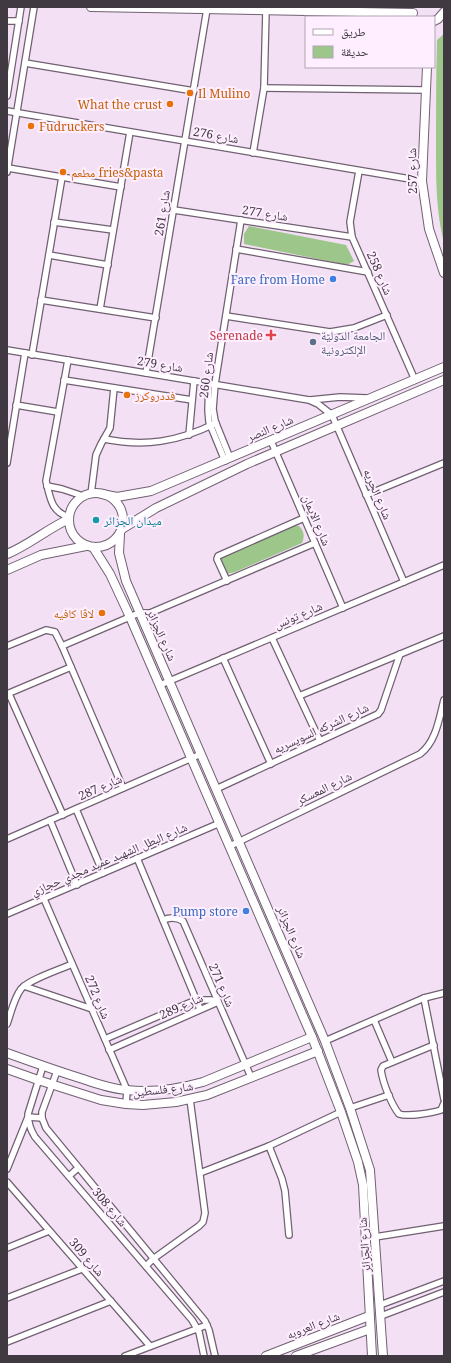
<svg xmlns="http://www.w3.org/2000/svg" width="451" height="1363" font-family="'Noto Serif','Noto Naskh Arabic',serif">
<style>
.green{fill:#9dc68a}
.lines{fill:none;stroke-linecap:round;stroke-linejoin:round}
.street-casing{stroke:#716072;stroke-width:8}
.secondary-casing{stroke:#716072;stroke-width:10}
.street{stroke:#fff;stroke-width:5.5}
.secondary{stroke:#fff;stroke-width:8}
.food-dot{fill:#e8710a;stroke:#feeeff;stroke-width:1.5}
.shop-dot{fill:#3f7fe0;stroke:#feeeff;stroke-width:1.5}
.health-dot{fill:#e0444e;stroke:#feeeff;stroke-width:1.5}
.service-dot{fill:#5c6f8a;stroke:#feeeff;stroke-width:1.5}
.culture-dot{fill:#0f9aa8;stroke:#feeeff;stroke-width:1.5}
.labels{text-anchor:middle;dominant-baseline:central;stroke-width:4;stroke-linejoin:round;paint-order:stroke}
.food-label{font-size:12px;fill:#c56008;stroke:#feeeff;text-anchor:start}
.street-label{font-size:12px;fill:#413941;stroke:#feeeff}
.shop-label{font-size:12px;fill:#366cbe;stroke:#feeeff;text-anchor:end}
.health-label{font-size:12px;fill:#be3a42;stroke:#feeeff;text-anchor:end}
.service-label{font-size:12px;fill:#4e5e75;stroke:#feeeff;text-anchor:start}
.culture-label{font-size:12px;fill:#0d838f;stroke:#feeeff;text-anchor:start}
</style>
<rect width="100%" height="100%" fill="#f3e0f4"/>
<!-- green -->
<g class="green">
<path d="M444,34V243C436,212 436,181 436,149C436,113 436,76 437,40Z"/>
<path d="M249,226L346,245L354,261L347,265L244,244V234Z"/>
<path d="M293,525L299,526C304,531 305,536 302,543L235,572L227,574L219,559L220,557Z"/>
</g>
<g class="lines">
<defs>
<g id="street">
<path d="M7,21H19"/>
<path d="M25,63L194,91"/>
<path d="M264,88L425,90"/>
<path d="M7,96L21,7"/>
<path d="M7,111L422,181"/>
<path d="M253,153L264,88L266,10"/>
<path d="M8,168L121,187"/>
<path d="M359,171L350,222L352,237L415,380"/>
<path d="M7,172L34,7"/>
<path d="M174,210L352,237"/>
<path d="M54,222L113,230"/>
<path d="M236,249L368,272"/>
<path d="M49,255L108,265"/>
<path d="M41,300L156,318"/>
<path d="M100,309L130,132"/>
<path d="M226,316L330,332L354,328L387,315"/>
<path d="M7,350L309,400L318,404L332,415L404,582"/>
<path d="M32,355L62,177"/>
<path d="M68,360L46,481C50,497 51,512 69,517"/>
<path d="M146,373L207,9"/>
<path d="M64,380L192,400"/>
<path d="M209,383L208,410L209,422L225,461"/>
<path d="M310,400L340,397L367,398"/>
<path d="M16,405L58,412"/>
<path d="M189,435L194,381"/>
<path d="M104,439C145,447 178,442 216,423"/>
<path d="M271,441L343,608"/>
<path d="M230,458L215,421L213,409L215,384L241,220"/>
<path d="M7,463L25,353"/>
<path d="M47,486L62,489L83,496"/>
<path d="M91,494L96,455L101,444L110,428L114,388"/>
<path d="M366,495L444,463"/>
<path d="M227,581L217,559L218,556L304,518"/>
<path d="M272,638L320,741"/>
<path d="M7,646L46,630L55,632L62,646L123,788"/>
<path d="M62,646L139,613H150L315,543"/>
<path d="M223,658L271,764"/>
<path d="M160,685L444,565"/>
<path d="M7,694L71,667"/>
<path d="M9,694L63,815"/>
<path d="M299,696L444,636"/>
<path d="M216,789L378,714L381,710L400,654"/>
<path d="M76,809L103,873"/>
<path d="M50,820L77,885"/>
<path d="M7,839L201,754"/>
<path d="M230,846L420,754C436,742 439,719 444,700"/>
<path d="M137,858L200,1009"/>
<path d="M44,899L127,1090L126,1104"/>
<path d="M7,914L220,823"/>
<path d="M163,920C170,917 176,917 183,921L251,1077"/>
<path d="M24,986L92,1009"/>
<path d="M424,998L444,1099"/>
<path d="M374,1020L392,1062"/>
<path d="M7,1024C11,1013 14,998 21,989C30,979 59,970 72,964"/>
<path d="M105,1039L196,1000H211L218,1002"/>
<path d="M325,1041L424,998L444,993"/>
<path d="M434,1045L383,1066L381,1070C383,1083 391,1104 399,1114C408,1117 432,1113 441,1110L444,1103"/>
<path d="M109,1050L218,1002"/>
<path d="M43,1066L28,1114C28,1123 30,1129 35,1137L192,1320L199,1332L204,1356"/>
<path d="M57,1071L42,1112V1118L46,1128L205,1321L209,1330L215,1356"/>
<path d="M350,1108L389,1095"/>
<path d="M269,1146L282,1179L285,1191L289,1235"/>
<path d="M7,1169L28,1117L42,1118"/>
<path d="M200,1173L269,1146L341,1112"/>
<path d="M69,1176L78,1168"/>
<path d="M7,1182L150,1346"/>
<path d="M375,1237L444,1226"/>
<path d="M7,1248L49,1231"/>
<path d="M146,1266L153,1259L199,1226L203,1222L205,1213L190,1099"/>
<path d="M7,1298L82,1269"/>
<path d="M380,1305L444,1281"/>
<path d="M381,1316L444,1292"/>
<path d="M7,1342L111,1301"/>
<path d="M125,1356L207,1325"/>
</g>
<g id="secondary">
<path d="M91,7L413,13"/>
<path d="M434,21L438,19L444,12"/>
<path d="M427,67L422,181L429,229L444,273"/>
<circle cx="96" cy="520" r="27"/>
<path d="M102,494L117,497L151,491L444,367"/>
<path d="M122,529L156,508L247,464L444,380"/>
<path d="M120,534L119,553L126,581L325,1041L350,1108L370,1170L383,1356"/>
<path d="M93,547L110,574L130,617L312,1037L341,1112L358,1162L363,1185L372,1356"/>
<path d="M7,554C29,545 47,529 69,519"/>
<path d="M7,570L41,555L86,546"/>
<path d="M7,1053C32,1062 57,1071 83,1079C97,1084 112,1089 127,1090C153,1093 178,1089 203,1082L312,1037"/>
<path d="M7,1069L38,1080L101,1100L126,1104L143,1105L176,1102L207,1095L318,1051"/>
<path d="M266,1356L369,1316"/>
<path d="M296,1356L370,1329"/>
</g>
</defs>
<!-- street casing -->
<use href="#street" class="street-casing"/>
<!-- secondary casing -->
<use href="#secondary" class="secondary-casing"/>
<!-- street -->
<use href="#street" class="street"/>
<!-- secondary -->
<use href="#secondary" class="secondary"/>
</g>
<!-- markers -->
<g class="food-dot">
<circle cx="190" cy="93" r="4"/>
<circle cx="170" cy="104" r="4"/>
<circle cx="31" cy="126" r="4"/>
<circle cx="63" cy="172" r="4"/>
<circle cx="127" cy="395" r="4"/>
<circle cx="102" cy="613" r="4"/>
</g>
<g class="shop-dot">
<circle cx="333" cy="279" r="4"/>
<circle cx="246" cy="911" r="4"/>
</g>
<path class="health-dot" d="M269 329h4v4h4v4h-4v4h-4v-4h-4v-4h4z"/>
<circle class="service-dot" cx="313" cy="342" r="4"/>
<circle class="culture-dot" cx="96" cy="520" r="4"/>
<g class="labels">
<!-- food labels -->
<g class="food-label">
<text x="198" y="93">Il Mulino</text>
<text x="162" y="104" text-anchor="end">What the crust</text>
<text x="39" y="126">Fudruckers</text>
<text x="71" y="172">مطعم fries&amp;pasta</text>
<text x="135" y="395">فددروكرز</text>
<text x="94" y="613" text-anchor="end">لاڤا كافيه</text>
</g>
<!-- street labels -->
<g class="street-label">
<text transform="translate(216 135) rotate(10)">شارع 276</text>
<text transform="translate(412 171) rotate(-91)">شارع 257</text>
<text transform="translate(162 213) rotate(-81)">شارع 261</text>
<text transform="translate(265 213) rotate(9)">شارع 277</text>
<text transform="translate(380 273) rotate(66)">شارع 258</text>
<text transform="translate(160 364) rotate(9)">شارع 279</text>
<text transform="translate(206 375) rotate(-83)">شارع 260</text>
<text transform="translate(270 428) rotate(-23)">شارع النصر</text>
<text transform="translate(378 494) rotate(67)">شارع الحريه</text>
<text transform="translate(317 520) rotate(67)">شارع الايمان</text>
<text transform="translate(298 615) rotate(-23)">شارع تونس</text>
<text transform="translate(162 635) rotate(66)">شارع الجزائر</text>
<text transform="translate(321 728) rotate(-25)">شارع الشركه السويسريه</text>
<text transform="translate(100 787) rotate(-24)">شارع 287</text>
<text transform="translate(324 788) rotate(-26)">شارع المعسكر</text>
<text transform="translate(109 859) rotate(-23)">شارع البطل الشهيد عميد مجدي حجازي</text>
<text transform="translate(292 932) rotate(67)">شارع الجزائر</text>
<text transform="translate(222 985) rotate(66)">شارع 271</text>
<text transform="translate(98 997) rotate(67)">شارع 272</text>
<text transform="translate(181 1006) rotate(-24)">شارع 289</text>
<text transform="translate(163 1089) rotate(-6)">شارع فلسطين</text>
<text transform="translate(110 1207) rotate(50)">شارع 308</text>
<text transform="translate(364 1245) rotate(-94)">شارع الجزائر</text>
<text transform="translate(87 1257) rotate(49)">شارع 309</text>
<text transform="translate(313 1325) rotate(-21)">شارع العروبه</text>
</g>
<!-- shop labels -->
<g class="shop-label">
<text x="325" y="279">Fare from Home</text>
<text x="238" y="911">Pump store</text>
</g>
<!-- health labels -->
<g class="health-label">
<text x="263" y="335">Serenade</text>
</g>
<!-- service labels -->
<g class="service-label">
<text x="321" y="335">الجامعة الدولية<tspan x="321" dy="14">الإلكترونية</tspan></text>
</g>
<!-- culture labels -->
<g class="culture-label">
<text x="104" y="520">ميدان الجزائر</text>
</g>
</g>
<!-- border -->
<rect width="451" height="1363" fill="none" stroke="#413941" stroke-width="16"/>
<!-- legend -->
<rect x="305" y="16" width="130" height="52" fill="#feeeff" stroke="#b2a6b3"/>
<rect x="313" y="29" width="20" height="6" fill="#ffffff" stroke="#b2a6b3"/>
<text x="341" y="36" font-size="12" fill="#413941">طريق</text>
<rect x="313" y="46" width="20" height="12" fill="#9dc68a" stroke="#b2a6b3"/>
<text x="341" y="56" font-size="12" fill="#413941">حديقة</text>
</svg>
